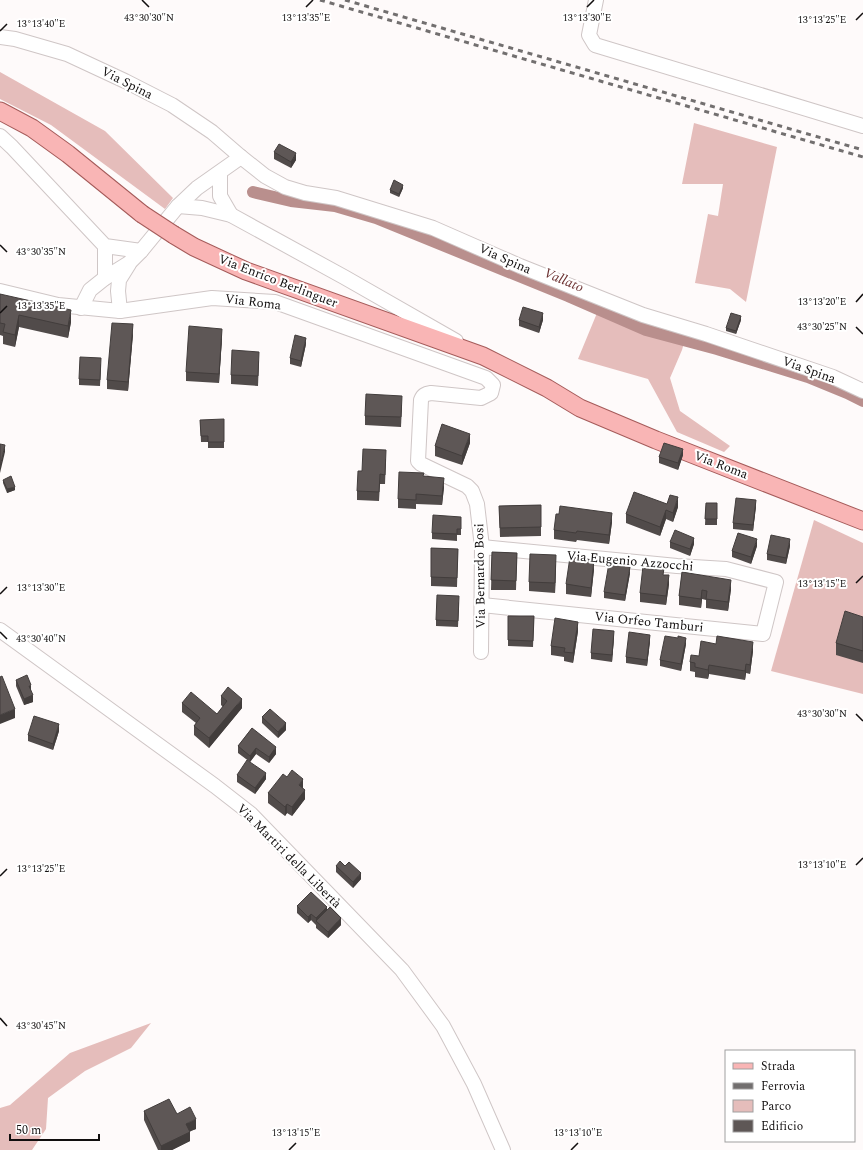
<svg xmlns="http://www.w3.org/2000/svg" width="863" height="1150" font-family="Spectral,serif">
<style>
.green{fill:#e5bdbb}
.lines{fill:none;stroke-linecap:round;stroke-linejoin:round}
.canal{stroke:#b98f8d;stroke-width:12}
.minor-casing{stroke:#cfc6c6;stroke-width:16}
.major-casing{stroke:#a55b5a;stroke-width:19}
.minor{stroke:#fff;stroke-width:14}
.major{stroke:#f9b5b5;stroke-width:17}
.rail{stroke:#726f6f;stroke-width:3;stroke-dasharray:5 5;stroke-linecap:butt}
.major-bridge-casing{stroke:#a55b5a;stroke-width:19;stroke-linecap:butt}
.major-bridge{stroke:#f9b5b5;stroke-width:17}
.wall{fill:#514b4a}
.shaded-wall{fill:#423d3c}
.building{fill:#5e5756;stroke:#423d3c}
.ticks{fill:none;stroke:#110e0e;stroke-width:1.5}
.labels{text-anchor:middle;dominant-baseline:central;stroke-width:4;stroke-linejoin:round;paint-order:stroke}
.street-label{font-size:13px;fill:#110e0e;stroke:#fff}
.water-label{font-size:14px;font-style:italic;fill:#6e3535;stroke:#fff}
.ticks-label{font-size:10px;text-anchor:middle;fill:#110e0e;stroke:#fff;stroke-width:4;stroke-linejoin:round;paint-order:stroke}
</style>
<rect width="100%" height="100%" fill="#fefafa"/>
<!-- green -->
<g class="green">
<path d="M0,72L105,131L173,198L165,209L51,125L0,99Z"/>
<path d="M694,123L777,147L746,302L730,289L695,283L708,214L718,216L723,184H682Z"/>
<path d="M598,300L687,332L682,350L670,378L680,411L730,446L724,452L677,432L648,379L578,359L597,313Z"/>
<path d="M814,520L863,543V694L771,671Z"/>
<path d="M151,1023L131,1048L85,1071L48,1098L46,1129L32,1150H0V1108L10,1105L70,1053Z"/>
</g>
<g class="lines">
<!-- canal -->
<path class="canal" d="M253,192L291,201L335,206L376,218L568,296L646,330L717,349L808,377L847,393L863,401"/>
<defs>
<g id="minor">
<path d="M596,0L589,35L595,45L863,126"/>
<path d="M0,37L15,39L67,54L125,81L172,105L212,132L241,157L265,176L285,187L305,193L336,198L433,228L520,266L643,315L706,334L833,377L863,391"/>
<path d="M0,136L12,147L105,246L141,251"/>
<path d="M220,173V196L231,215"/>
<path d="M178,206L202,208L231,215L344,277L456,341"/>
<path d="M105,278V246"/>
<path d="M0,291L58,305L120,311L212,298L275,302L486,378L493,385L491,393L481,398L431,393C425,394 423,395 421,400L418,461L421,464L467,486L472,491L477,504L482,547L481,652"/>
<path d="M81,308L90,290L105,278L129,263L141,251L178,206L197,188L241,157"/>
<path d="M120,311L118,291L119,280L129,264"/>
<path d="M482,605L763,634L776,582L726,569L677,566L482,547"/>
<path d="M0,630L215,786L251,814L402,970L443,1026L474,1084L503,1150"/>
</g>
<g id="major">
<path d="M0,111L32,128L68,154L142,214"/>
<path d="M174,235L194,247L246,271L483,356L547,388L580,408L656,440L863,521"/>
</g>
</defs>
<!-- minor casing -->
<use href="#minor" class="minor-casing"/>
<!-- major casing -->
<use href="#major" class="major-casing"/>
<!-- minor -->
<use href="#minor" class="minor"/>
<!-- major -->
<use href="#major" class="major"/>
<!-- rail -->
<g class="rail">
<path d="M320,0L863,157"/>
<path d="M345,0L863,150"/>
</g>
<defs>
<path id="major-bridge" d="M142,214L174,235"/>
</defs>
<!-- major-bridge casing -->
<use href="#major-bridge" class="major-bridge-casing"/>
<!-- major-bridge -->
<use href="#major-bridge" class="major-bridge"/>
</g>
<!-- wall -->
<g class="wall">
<path d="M274,152L296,160L291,168L274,159Z"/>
<path d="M403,188L399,197L390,193V190Z"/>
<path d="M0,294L71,322L68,338L19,327L15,347L3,344V336L0,335Z"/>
<path d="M519,320H543L539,333L519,326Z"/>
<path d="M741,320L736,334L726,331V328Z"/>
<path d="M133,334L128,391L107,389V380Z"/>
<path d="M222,338L219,383L186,381V372Z"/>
<path d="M306,344L301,367L290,364V358Z"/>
<path d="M259,361L258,386L231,384V375Z"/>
<path d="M101,364L100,386L79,385V379Z"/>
<path d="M402,405L401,427L365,425V416Z"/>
<path d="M200,420L224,442V448H208V442H201Z"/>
<path d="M470,443L462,465L435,456V446Z"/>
<path d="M683,455L678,470L659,463V457Z"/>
<path d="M386,459L385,484H380L379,501L357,500V491L362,471Z"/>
<path d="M424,476L444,487L442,505L416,504V509L398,508V499Z"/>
<path d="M3,480L15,490L7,493L3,483Z"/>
<path d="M706,503H717V525H705Z"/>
<path d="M541,505V536L500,537L499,506Z"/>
<path d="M756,506L753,531L733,529V523Z"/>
<path d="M678,507L673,522L666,519L660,536L626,523V514Z"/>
<path d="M612,522L609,544L577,540L576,542L554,539V530Z"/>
<path d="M461,523V535H457V541L432,539V533Z"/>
<path d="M670,542L694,544L690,556L670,548Z"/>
<path d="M757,546L751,564L732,557V551Z"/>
<path d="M790,546L786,564L767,560V554Z"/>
<path d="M431,548L458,549L457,587L431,586Z"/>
<path d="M492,552L517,553L516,590H491Z"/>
<path d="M556,565L555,593L529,591V582Z"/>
<path d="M594,569L591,597L566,594V584Z"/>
<path d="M682,572L731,589L728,611L706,608V600L702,599L701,608L679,605V596Z"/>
<path d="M630,573L625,601L604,598V592Z"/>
<path d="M664,575L669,584L666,605L640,602V593Z"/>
<path d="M459,602L458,627L436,626V620Z"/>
<path d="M508,616H534L533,647L508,646Z"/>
<path d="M863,617V663L836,655V643Z"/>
<path d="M578,631L573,663L564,661V657L551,655V646Z"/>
<path d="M614,637L612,662L591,659V653Z"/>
<path d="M650,641L647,666L626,663V657Z"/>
<path d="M686,644L681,671L660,666V660Z"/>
<path d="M753,651L750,674L746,673L745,680L709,674L708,679L695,677V672L690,671V662L699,656Z"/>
<path d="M16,680L31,692L33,702L24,705L16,686Z"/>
<path d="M221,696L242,708L209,748L194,735V726L196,723L182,712V703L217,714L223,707L221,705Z"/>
<path d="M262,717L286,730L278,738L262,723Z"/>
<path d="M252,728L276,754L269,763L256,754L250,762L238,753V746Z"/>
<path d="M59,731L53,750L28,741V735Z"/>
<path d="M237,775L266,779L255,794L237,782Z"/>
<path d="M287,777L303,789L305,799L292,816L287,813L285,816L268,803V793Z"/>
<path d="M336,866H345L361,879L353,888L336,872Z"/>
<path d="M297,906L327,911L341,925L328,938L316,928V924V925L311,920L308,923L297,913Z"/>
<path d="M144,1111L177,1114L196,1129L190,1131V1141L172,1150H158L144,1120Z"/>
</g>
<!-- shaded-wall -->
<g class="shaded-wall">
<path d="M296,153V160L291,168V162Z"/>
<path d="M403,185V188L399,197V194Z"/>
<path d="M71,310V322L68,338V326Z"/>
<path d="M543,313V320L539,333V327Z"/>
<path d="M19,315V327L15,347V335Z"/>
<path d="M741,316V320L736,334V331Z"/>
<path d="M133,324V334L128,391V382Z"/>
<path d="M222,329V338L219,383V374Z"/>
<path d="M306,338V344L301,367V361Z"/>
<path d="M470,434V443L462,465V456Z"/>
<path d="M5,445V452L0,473V467Z"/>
<path d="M683,449V455L678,470V463Z"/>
<path d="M444,478V487L442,505V496Z"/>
<path d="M15,487V490L7,493V489Z"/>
<path d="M678,497V507L673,522V513Z"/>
<path d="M756,500V506L753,531V525Z"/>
<path d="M666,510V519L660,536V527Z"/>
<path d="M612,513V522L609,544V535Z"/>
<path d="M694,538V544L690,556V549Z"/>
<path d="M757,539V546L751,564V557Z"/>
<path d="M790,539V546L786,564V558Z"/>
<path d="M556,555V565L555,593V583Z"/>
<path d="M594,560V569L591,597V588Z"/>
<path d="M630,567V573L625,601V595Z"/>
<path d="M669,575V584L666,605V596Z"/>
<path d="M731,580V589L728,611V602Z"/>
<path d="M702,590V599L701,608V599Z"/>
<path d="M578,622V631L573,663V653Z"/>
<path d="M614,631V637L612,662V655Z"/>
<path d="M650,635V641L647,666V660Z"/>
<path d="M686,638V644L681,671V664Z"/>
<path d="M753,642V651L750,674V665Z"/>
<path d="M746,664V673L745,680V671Z"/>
<path d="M709,665V674L708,679V670Z"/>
<path d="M31,685V692L29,693V686Z"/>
<path d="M33,695V702L24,705V699Z"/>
<path d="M242,699V708L209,748V738Z"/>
<path d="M15,709V718L0,724V715Z"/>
<path d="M286,723V730L278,738V732Z"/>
<path d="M59,724V731L53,750V744Z"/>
<path d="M276,747V754L269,763V757Z"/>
<path d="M256,748V754L250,762V756Z"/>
<path d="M266,773V779L255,794V788Z"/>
<path d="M303,779V789L299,795V785Z"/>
<path d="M305,790V799L292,816V807Z"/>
<path d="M287,804V813L285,816V807Z"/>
<path d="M361,873V879L353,888V882Z"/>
<path d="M327,907V913L316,921V925V918Z"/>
<path d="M311,914V920L308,923V917Z"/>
<path d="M341,918V925L328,938V932Z"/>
<path d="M196,1119V1129L186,1133V1124Z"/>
<path d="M190,1132V1141L172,1150H161V1146Z"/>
</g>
<!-- building -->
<g class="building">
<path d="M279,144L296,153L291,162L274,152Z"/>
<path d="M394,180L403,185L399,194L390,190Z"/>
<path d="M0,294L71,310L68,326L19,315L15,335L3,332L5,324L0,323Z"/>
<path d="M523,307L543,313L539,327L519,320Z"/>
<path d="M731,313L741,316L736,331L726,328Z"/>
<path d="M112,323L133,324L128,382L107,380Z"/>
<path d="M189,326L222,329L219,374L186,372Z"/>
<path d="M295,335L306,338L301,361L290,358Z"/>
<path d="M232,350L259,352L258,376L231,375Z"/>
<path d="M80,357L101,358L100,380L79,379Z"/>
<path d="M366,394L402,396L401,417L365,416Z"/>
<path d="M224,419V442H208V436H201L200,420Z"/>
<path d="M442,424L470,434L462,456L435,446Z"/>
<path d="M664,443L683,449L678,463L659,457Z"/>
<path d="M0,444L5,445L0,467Z"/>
<path d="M363,449L386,450L385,475L380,474L379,492L357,491L358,471H362Z"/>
<path d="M399,472L424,473L423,476L444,478L442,496L416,494V500L398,499Z"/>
<path d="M11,476L15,487L7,489L3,480Z"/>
<path d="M634,492L667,504L670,495L678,497L673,513L666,510L660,527L626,514Z"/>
<path d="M736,498L756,500L753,525L733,523Z"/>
<path d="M706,503H717V519H705Z"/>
<path d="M541,505V527L500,528L499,506Z"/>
<path d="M560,506L612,513L609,535L577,531L576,533L554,530L556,514H559Z"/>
<path d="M433,515L461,517V529H457V534L432,533Z"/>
<path d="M675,530L694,538L690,549L670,542Z"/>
<path d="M738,533L757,539L751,557L732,551Z"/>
<path d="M771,535L790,539L786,558L767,554Z"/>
<path d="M431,548L458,549L457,578L431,577Z"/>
<path d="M492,552L517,553L516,581L491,580Z"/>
<path d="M530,554L556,555L555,583L529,582Z"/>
<path d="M570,557L594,560L591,588L566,584Z"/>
<path d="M609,563L630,567L625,595L604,592Z"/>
<path d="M643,566L664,568L663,575H669L666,596L640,593Z"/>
<path d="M682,572L731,580L728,602L706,599L707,591L702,590L701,599L679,596Z"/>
<path d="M437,595L459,596L458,621L436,620Z"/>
<path d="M845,611L863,617V651L836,643Z"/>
<path d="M508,616H534L533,641L508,640Z"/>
<path d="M555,618L578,622L573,653L564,652L565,648L551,646Z"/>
<path d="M593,629L614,631L612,655L591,653Z"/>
<path d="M629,632L650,635L647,660L626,657Z"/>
<path d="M665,636L678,638V636L686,638L681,664L660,660Z"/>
<path d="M717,636L753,642L750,665L746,664L745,671L709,665L708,670L695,667V663L690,662L691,655L699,656L701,641L716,644Z"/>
<path d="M27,675L31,685L29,686L33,695L24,699L16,680Z"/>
<path d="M2,676L15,709L0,715V677Z"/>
<path d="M228,687L242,699L209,738L194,726L200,718L182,703L191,692L217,714L227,701L221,696Z"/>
<path d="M270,709L286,723L278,732L262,717Z"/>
<path d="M34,716L59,724L53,744L28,735Z"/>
<path d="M252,728L276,747L269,757L256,748L250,756L238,746Z"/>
<path d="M247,760L266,773L255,788L237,775Z"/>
<path d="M292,770L303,779L299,785L305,790L292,807L287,804L285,807L268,793L283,774L287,777Z"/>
<path d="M340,861L345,866L349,862L361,873L353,882L336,866Z"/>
<path d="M311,892L327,907L316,918L311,914L308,917L297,906Z"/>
<path d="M330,907L341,918L328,932L316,921Z"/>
<path d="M169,1099L177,1114L190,1107L196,1119L186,1124L190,1132L161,1146L144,1111Z"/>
</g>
<!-- ticks -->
<path class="ticks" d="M142,0L149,7M306,7L313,0M587,7L594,0M856,20L863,13M0,31L7,24M0,245L7,252M856,302L863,294M0,313L7,306M856,327L863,334M856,583L863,576M0,594L7,587M0,632L7,639M856,714L863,721M856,865L863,858M0,876L7,869M0,1018L7,1026M289,1150L296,1143M571,1150L578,1143"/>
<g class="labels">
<!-- street labels -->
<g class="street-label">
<text transform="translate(127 83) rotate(27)">Via Spina</text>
<text transform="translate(505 259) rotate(24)">Via Spina</text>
<text transform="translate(278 281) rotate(21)">Via Enrico Berlinguer</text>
<text transform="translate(253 302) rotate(7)">Via Roma</text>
<text transform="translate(809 370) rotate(20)">Via Spina</text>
<text transform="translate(721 465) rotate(21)">Via Roma</text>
<text transform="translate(630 561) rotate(5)">Via Eugenio Azzocchi</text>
<text transform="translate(480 576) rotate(-91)">Via Bernardo Bosi</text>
<text transform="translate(649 622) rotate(6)">Via Orfeo Tamburi</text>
<text transform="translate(289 856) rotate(45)">Via Martiri della Libertà</text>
</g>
<!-- water labels -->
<g class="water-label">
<text transform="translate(564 280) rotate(23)">Vallato</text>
</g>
</g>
<g class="ticks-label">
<text x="149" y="21">43°30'30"N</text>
<text x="306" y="21">13°13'35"E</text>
<text x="587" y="21">13°13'30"E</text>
<text x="822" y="23">13°13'25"E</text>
<text x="41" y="27">13°13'40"E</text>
<text x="41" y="255">43°30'35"N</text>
<text x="822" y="305">13°13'20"E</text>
<text x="41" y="309">13°13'35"E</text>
<text x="822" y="330">43°30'25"N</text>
<text x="822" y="587">13°13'15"E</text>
<text x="41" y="591">13°13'30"E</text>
<text x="41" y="642">43°30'40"N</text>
<text x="822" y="717">43°30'30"N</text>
<text x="822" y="868">13°13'10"E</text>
<text x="41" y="872">13°13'25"E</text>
<text x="41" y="1029">43°30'45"N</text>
<text x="296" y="1136">13°13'15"E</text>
<text x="578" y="1136">13°13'10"E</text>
</g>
<!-- legend -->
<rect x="725" y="1050" width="130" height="92" fill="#ffffff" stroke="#a09f9f"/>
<rect x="733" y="1063" width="20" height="6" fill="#f9b5b5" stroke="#a09f9f"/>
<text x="761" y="1070" font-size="12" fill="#110e0e">Strada</text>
<rect x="733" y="1083" width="20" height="6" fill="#726f6f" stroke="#a09f9f"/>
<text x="761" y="1090" font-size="12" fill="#110e0e">Ferrovia</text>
<rect x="733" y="1100" width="20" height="12" fill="#e5bdbb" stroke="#a09f9f"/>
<text x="761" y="1110" font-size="12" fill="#110e0e">Parco</text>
<rect x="733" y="1120" width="20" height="12" fill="#5e5756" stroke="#a09f9f"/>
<text x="761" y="1130" font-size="12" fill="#110e0e">Edificio</text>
<!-- scale -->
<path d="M10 1134v6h89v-6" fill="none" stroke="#110e0e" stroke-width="2"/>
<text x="16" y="1134" font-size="12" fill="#110e0e" stroke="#ffffff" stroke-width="3" paint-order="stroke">50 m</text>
</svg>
